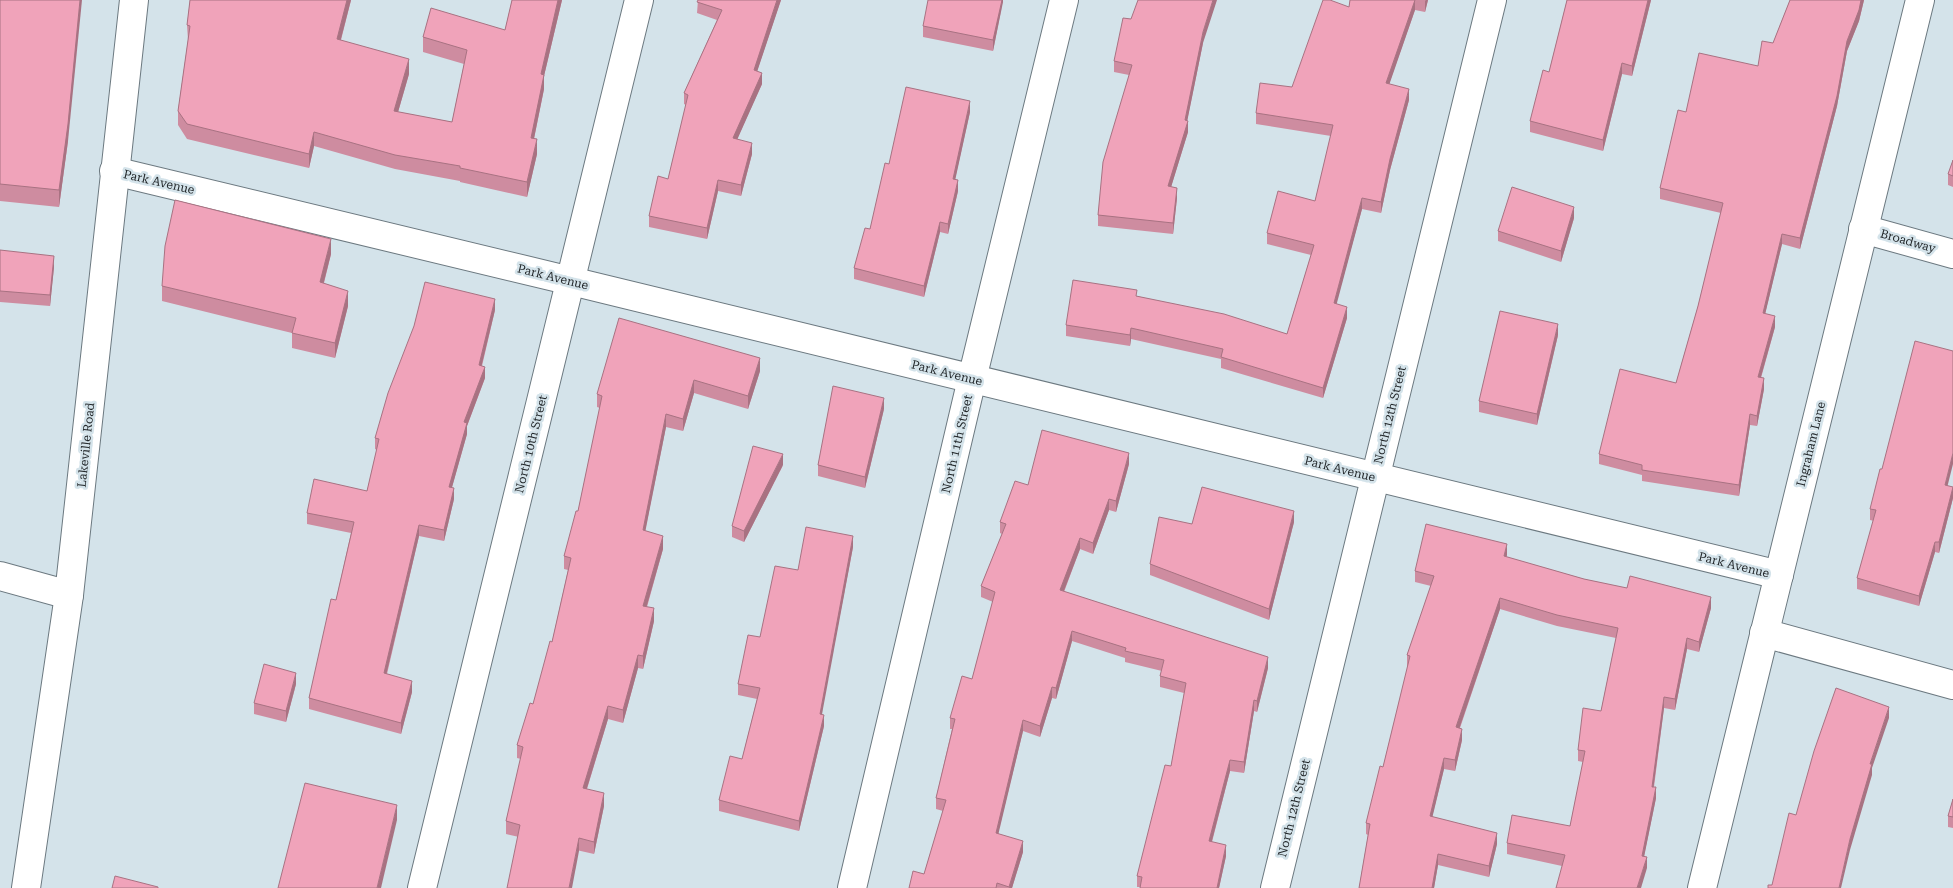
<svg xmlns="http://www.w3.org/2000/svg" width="1953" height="888" font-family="'Roboto Serif',serif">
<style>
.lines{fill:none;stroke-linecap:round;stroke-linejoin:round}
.minor-casing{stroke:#6c7980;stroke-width:30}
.secondary-casing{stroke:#6c7980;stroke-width:30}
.minor{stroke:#fff;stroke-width:28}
.secondary{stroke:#fff;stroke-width:28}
.wall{fill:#ce8ca0}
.shaded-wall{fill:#a87282}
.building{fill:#f0a3ba;stroke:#a87282}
.labels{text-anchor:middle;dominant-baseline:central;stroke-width:5;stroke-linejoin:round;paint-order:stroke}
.street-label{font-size:12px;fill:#23282b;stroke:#d4e3ea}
</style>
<rect width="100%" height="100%" fill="#d4e3ea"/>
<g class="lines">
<defs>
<g id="minor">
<path d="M114,171L571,281L1779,575"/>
<path d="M1863,229L1953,254"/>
<path d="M0,576L69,595"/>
<path d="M1764,633L1953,685"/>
<path d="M422,888L639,0"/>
<path d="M852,888L972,379L1064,0"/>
<path d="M1275,888L1492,0"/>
<path d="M1702,888L1920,0"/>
</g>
<path id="secondary" d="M26,888L69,595L134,0"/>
</defs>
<!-- minor casing -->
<use href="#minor" class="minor-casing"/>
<!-- secondary casing -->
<use href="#secondary" class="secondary-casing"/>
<!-- minor -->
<use href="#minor" class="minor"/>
<!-- secondary -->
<use href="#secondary" class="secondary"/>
</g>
<!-- wall -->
<g class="wall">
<path d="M0,0L68,141L59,207L0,201Z"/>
<path d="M190,0H351L341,40L409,74L398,112L452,122L464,64L423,52V37L505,30L512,0H562L544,76V89L534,139L537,154L527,197L460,182V181L395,169L314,146L309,168L187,139L178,125V111L188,40L187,25Z"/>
<path d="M698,0H781L757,71L762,84L737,139L752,154L741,196L718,191L707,239L649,227V216L668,179L686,105L684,104V93L717,20L697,13Z"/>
<path d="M1003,0L993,51L923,37V26Z"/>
<path d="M1350,0H1428L1425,12L1415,10L1389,84L1409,100L1390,170L1381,213L1362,209L1336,303L1347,318L1323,398L1221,368V359L1131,339L1130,346L1066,336V325L1137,296L1287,334L1311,255L1267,244V233L1315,201L1331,136L1256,124V113L1292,87L1349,7Z"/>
<path d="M1567,0H1651L1632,76L1622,74L1603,151L1530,132V121L1549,72Z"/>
<path d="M1790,0H1864L1859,21L1847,51L1837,106L1800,249L1782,244L1765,314L1775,327L1761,378L1764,389L1757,426L1750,425L1739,496L1642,481V475L1599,464V454L1676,383L1698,306L1721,213L1660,199V188L1686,112L1758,66L1773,43Z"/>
<path d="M1203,43L1187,121L1188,132L1171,187L1177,198L1173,234L1098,226V215L1129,75L1114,72V61Z"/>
<path d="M970,112L955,179L958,191L948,234L940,232L924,297L854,279V268L870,229L889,164Z"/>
<path d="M1953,160V187L1948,185V174Z"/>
<path d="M1574,218L1561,262L1498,241V231Z"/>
<path d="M0,250L54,267L50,306L0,302Z"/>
<path d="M331,254L324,283L348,306L335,358L292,348V333L162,301V286Z"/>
<path d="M495,310L482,366L485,378L467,426V434L452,487L454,499L444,541L419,536L387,674L412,692L401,734L309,709V698L336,600L351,533L307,524V513L367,491L377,450L375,449V438Z"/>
<path d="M1558,335L1537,425L1479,412V401Z"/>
<path d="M760,371L748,409L694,393L683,431L666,427L645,531L663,549L647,607L654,621L643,669L638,668L623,723L608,719L587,789L604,806L594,854L506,834V821L521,759L517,758V745L533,704L552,642L568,570L564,569V556L578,511L600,408L597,407V394Z"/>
<path d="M884,409L865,488L818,476V465Z"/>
<path d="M1129,464L1116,512L1109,510L1093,554L1080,549L1064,592L1268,668L1257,712L1254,711L1244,773L1230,771L1212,842L1226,856L1219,888H1140V887H1137V876L1171,766L1184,693L1160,687V676L1162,671L1125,662V658L1072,641L1056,699L1052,698L1040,737L1023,731L998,833L1023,852L1012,888H909L924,874L943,811L936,809V798L952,729H950V718L972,679L993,602L981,597V586L1002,534L1000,533V522L1028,485Z"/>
<path d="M783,465L744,542L732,537V526Z"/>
<path d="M1948,486L1953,498L1939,553L1935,552L1919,606L1857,589V578L1874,521L1870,520V509Z"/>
<path d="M1294,522L1269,620L1150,575V564L1192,524Z"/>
<path d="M853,547L821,714L824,726L799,831L719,811V800L742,759L757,699L738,695V684L760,637L798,570Z"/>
<path d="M1507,555L1506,557L1584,579L1711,608L1699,652L1687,649L1675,710L1664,708L1654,787L1656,798L1644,856L1647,868L1562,866L1507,854V843L1570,826L1583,762L1578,761V750L1601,711L1616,638L1557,626L1500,609L1460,728L1462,740L1455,771L1444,769L1432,817L1497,844L1489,877L1438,865L1434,888H1359L1368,835L1366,834V823L1383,767L1408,666H1407V655L1431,586L1415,582V571Z"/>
<path d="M296,684L286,722L254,714V703Z"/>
<path d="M1953,799V828L1948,827V816Z"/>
</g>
<!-- shaded-wall -->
<g class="shaded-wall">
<path d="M80,0H82L68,141L59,207V190Z"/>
<path d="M347,0H351L337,54V39Z"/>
<path d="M558,0H562L544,76V89L531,153V138L541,74Z"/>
<path d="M777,0H781L754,81V70Z"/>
<path d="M1002,0H1003V2L993,51V40Z"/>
<path d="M1213,0H1217L1203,43L1186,127L1188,121V132L1168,197V186L1185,120L1203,32Z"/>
<path d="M1415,0V10L1386,94V83Z"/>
<path d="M1426,0H1428L1425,12V1Z"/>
<path d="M1648,0H1651L1632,76V66Z"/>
<path d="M1861,0H1864L1859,21L1847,51L1837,106L1800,249V238L1847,41Z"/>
<path d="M409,59V74L394,126V111Z"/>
<path d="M1622,63V74L1603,151V140Z"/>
<path d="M762,73V84L733,149V138Z"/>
<path d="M1409,89V100L1390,170L1381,213V202L1390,159Z"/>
<path d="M970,101V112L953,190V179Z"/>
<path d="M314,132V146L309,168V154Z"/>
<path d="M537,139V154L527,197V182Z"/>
<path d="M752,143V154L741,196V185Z"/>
<path d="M718,180V191L707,239V228Z"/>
<path d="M958,180V191L948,234V224Z"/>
<path d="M1177,188V198L1173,234V223Z"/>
<path d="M1362,198V209L1334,314V303Z"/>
<path d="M1574,207V218L1561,262V251Z"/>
<path d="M940,222V232L924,297V286Z"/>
<path d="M1782,234V244L1763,323V313Z"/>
<path d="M331,239V254L320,297V282Z"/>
<path d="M54,256V267L50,306V295Z"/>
<path d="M348,291V306L335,358V343Z"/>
<path d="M495,299V310L479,376V365Z"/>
<path d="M1347,307V318L1323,398V388Z"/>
<path d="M1775,316V327L1758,387V377Z"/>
<path d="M1558,324V335L1537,425V414Z"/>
<path d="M1131,328V339L1130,346V335Z"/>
<path d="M760,358V371L748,409V396Z"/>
<path d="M485,367V378L467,426V434L449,498V487L464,422Z"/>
<path d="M1764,378V389L1757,426V416Z"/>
<path d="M694,380V393L683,431V419Z"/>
<path d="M884,398V409L865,488V477Z"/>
<path d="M666,414V427L643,543V530Z"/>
<path d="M1750,414V425L1739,496V485Z"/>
<path d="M1129,453V464L1116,512V501Z"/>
<path d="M1953,453V464L1945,496V485Z"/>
<path d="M783,454V465L744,542V531Z"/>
<path d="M1953,487V498L1939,553V542Z"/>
<path d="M454,488V499L444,541V530Z"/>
<path d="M1109,499V510L1093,554V543Z"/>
<path d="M1294,511V522L1269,620V609Z"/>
<path d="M419,525V536L384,684V673Z"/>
<path d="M663,536V549L643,619V606Z"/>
<path d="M853,536V547L820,725V714Z"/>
<path d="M1080,538V549L1060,601V590Z"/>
<path d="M1935,542V552L1919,606V596Z"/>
<path d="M1507,544V555L1504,567V556Z"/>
<path d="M1711,597V608L1699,652V642Z"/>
<path d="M1500,598V609L1456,738V727Z"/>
<path d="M654,608V621L643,669V656Z"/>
<path d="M1072,631V641L1056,699V688Z"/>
<path d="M1687,638V649L1675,710V699Z"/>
<path d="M638,655V668L623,723V710Z"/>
<path d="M1268,657V668L1257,712V701Z"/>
<path d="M296,673V684L286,722V711Z"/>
<path d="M412,681V692L401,734V723Z"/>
<path d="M1052,687V698L1040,737V726Z"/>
<path d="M1664,697V708L1652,798V787Z"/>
<path d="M1254,700V711L1244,773V762Z"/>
<path d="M608,706V719L583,801V788Z"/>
<path d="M1889,707V718L1872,768V775L1850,850L1841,888H1839L1850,839L1870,764Z"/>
<path d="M824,715V726L799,831V821Z"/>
<path d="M1023,720V731L996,844V833Z"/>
<path d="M1462,729V740L1455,771V760Z"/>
<path d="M1444,758V769L1430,827V816Z"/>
<path d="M1230,760V771L1209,852V841Z"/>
<path d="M1656,787V798L1642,867V856Z"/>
<path d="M604,793V806L594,854V842Z"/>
<path d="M397,805V820L381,888H377Z"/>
<path d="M1497,833V844L1489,877V866Z"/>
<path d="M579,838V851L572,888H569Z"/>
<path d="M1023,841V852L1012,888H1009Z"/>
<path d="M1226,845V856L1219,888H1217Z"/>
<path d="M1438,854V865L1434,888H1432Z"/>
<path d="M1647,857V868L1641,888H1637Z"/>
</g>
<!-- building -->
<g class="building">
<path d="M0,0H80L68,124L59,190L0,184Z"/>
<path d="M190,0H347L337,39L409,59L394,111L452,122L467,50L423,37L431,8L505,30L512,0H558L541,74L544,75L531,138L537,139L527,182L460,168V166L395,155L314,132L309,154L187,124L178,111L190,26L187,25Z"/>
<path d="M698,0H777L754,70L762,73L733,138L752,143L741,185L718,180L707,228L649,216L658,176L668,179L688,95L684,93L722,10L697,2Z"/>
<path d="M928,0H1002L993,40L923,26Z"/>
<path d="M1138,0H1213L1203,32L1185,120L1188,121L1168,186L1177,188L1173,223L1098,215L1103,162L1132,65L1114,61L1123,18L1131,19Z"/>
<path d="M1323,0H1330L1349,7L1350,0H1415L1386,83L1409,89L1390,159L1381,202L1362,198L1334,303L1347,307L1323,388L1221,357L1223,349L1131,328L1130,335L1066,325L1073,280L1137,290L1136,296L1224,314L1287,334L1314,245L1267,233L1278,191L1315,201L1333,125L1256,113L1260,83L1292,87Z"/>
<path d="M1567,0H1648L1632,66L1622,63L1603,140L1530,121L1543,70L1549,72Z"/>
<path d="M1790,0H1861L1859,10L1847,41L1837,96L1800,238L1782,234L1763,313L1775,316L1758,377L1764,378L1757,416L1750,414L1739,485L1642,470V465L1599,454L1620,369L1676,383L1698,306L1723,203L1660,188L1678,110L1686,112L1699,53L1758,66L1762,41L1773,43Z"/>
<path d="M906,87L970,101L953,179L958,180L948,224L940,222L924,286L854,268L865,228L870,229L885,163L889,164Z"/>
<path d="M1953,160V176L1948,174Z"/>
<path d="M1512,187L1574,207L1561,251L1498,231Z"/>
<path d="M175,200L331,239L320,282L348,291L335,343L292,333L296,318L162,286L165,246Z"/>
<path d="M0,250L54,256L50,295L0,291Z"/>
<path d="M425,282L495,299L479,365L485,367L464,422L467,423L449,487L454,488L444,530L419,525L384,673L412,681L401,723L309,698L331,599L336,600L354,522L307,513L314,479L367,491L379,439L375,438L388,393L414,326Z"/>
<path d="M1500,311L1558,324L1537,414L1479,401Z"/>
<path d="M619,318L760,358L748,396L694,380L683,419L666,414L643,530L663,536L643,606L654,608L643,656L638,655L623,710L608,706L583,788L604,793L594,842L579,838L569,888H507L520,825L506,821L523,747L517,745L530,703L533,704L550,641L552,642L571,558L564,556L576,511H578L602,396L597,394Z"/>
<path d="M1915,341L1953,351V453L1945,485L1953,487L1939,542H1935L1919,596L1857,578L1876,510L1870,509L1880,469H1882Z"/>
<path d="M833,386L884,398L865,477L818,465Z"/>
<path d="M1042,430L1129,453L1116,501L1109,499L1093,543L1080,538L1060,590L1268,657L1257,701L1254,700L1244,762L1230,760L1209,841L1226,845L1217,888H1140L1142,877L1137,876L1165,765L1171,766L1186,683L1160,676L1164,660L1125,651L1126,648L1072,631L1056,688L1052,687L1040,726L1023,720L996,833L1023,841L1009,887L997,883L996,888H909L913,871L924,874L946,800L936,798L955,719L950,718L962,676L972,679L995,592L981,586L1006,524L1000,522L1015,481L1028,485Z"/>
<path d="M753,446L783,454L744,531L732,526Z"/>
<path d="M1202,487L1294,511L1269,609L1150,564L1159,517L1192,524Z"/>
<path d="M1426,524L1507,544L1504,556L1584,579L1627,588L1630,576L1711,597L1699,642L1687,638L1675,699L1664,697L1652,787H1656L1642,856L1647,857L1637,888H1556L1565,855L1507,843L1512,815L1570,826L1585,751L1578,750L1583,708L1601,711L1618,628L1557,615L1500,598L1456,727L1462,729L1455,760L1444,758L1430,816L1497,833L1489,866L1438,854L1432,888H1359L1370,824L1366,823L1380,766L1383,767L1410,656L1407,655L1434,576L1415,571Z"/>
<path d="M806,527L853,536L820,714L824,715L799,821L719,800L730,756L742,759L760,688L738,684L748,635L760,637L775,566L798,570Z"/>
<path d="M264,664L296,673L286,711L254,703Z"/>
<path d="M1836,688L1889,707L1870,764H1872L1850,839L1839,888H1768V885H1772L1789,813L1796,815L1814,751Z"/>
<path d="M305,783L397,805L377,888H278Z"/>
<path d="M1953,799V817L1948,816Z"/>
<path d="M115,876L158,887V888H112Z"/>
</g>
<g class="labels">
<!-- street labels -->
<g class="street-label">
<text transform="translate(159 182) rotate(13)">Park Avenue</text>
<text transform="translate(1908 241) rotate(16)">Broadway</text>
<text transform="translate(553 277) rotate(14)">Park Avenue</text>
<text transform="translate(947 373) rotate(14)">Park Avenue</text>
<text transform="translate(1390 415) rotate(-76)">North 12th Street</text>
<text transform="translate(531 444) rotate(-76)">North 10th Street</text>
<text transform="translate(957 444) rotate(-77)">North 11th Street</text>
<text transform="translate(1811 444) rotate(-76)">Ingraham Lane</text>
<text transform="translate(86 445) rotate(-84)">Lakeville Road</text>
<text transform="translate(1340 469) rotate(14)">Park Avenue</text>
<text transform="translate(1734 565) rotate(14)">Park Avenue</text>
<text transform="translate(1294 808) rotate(-76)">North 12th Street</text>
</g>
</g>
</svg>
